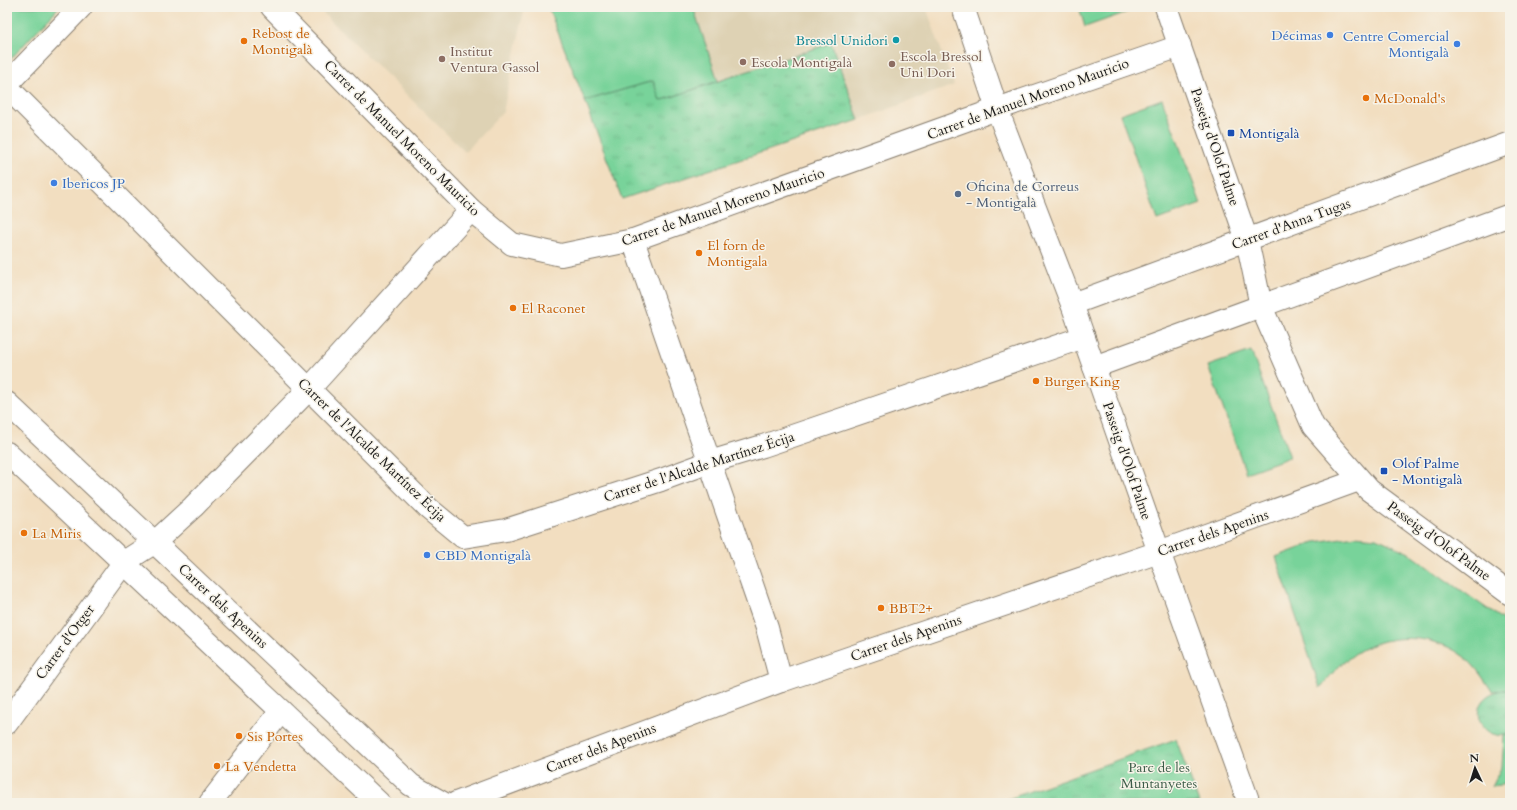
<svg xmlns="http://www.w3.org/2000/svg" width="1517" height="810" font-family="Cardo,serif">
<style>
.built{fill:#ded2b4}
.grass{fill:#78d39a;stroke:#4a785b}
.park{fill:url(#park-tufts);stroke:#4a785b}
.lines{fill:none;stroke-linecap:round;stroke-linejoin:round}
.minor-casing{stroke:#877d6e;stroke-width:24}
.minor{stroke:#fff;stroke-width:22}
.shop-dot{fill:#3f7fe0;stroke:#f7f3e8;stroke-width:1.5}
.culture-dot{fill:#0f9aa8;stroke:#f7f3e8;stroke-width:1.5}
.food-dot{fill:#e8710a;stroke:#f7f3e8;stroke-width:1.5}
.education-dot{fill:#8d6e63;stroke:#f7f3e8;stroke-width:1.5}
.transit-dot{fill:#1a4fb4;stroke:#f7f3e8;stroke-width:1.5}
.service-dot{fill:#5c6f8a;stroke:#f7f3e8;stroke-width:1.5}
.labels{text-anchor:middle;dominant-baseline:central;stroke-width:3;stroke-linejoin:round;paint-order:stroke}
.food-label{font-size:14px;fill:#c56008;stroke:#f7f3e8;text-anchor:start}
.shop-label{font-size:14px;fill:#366cbe;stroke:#f7f3e8;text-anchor:end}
.culture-label{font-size:14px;fill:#0d838f;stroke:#f7f3e8;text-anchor:end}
.education-label{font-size:14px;fill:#785e54;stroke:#f7f3e8;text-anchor:start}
.street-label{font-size:14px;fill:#1c1c1c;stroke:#f7f3e8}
.transit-label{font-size:14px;fill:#164399;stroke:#f7f3e8;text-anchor:start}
.service-label{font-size:14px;fill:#4e5e75;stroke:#f7f3e8;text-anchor:start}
.park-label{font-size:14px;fill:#3c5c48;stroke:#f7f3e8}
</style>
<defs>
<pattern id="park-tufts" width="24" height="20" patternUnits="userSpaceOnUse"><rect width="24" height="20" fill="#78d39a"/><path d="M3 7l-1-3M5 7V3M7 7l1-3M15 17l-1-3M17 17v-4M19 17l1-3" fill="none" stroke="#67b584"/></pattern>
</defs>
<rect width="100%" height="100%" fill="#f7f3e8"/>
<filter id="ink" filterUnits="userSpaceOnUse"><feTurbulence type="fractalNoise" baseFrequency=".025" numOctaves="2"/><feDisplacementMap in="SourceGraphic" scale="8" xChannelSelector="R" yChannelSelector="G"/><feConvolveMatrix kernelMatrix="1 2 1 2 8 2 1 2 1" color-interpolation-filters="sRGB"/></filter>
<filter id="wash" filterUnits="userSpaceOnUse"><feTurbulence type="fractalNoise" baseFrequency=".012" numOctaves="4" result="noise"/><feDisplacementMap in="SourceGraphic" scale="16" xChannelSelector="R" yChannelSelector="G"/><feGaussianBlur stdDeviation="0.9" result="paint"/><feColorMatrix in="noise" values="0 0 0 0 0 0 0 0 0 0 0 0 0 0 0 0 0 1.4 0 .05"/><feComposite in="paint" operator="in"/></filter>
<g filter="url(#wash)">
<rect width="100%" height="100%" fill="#f2dec0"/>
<!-- built -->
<g class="built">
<path d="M317,7H525L503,112L465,152Z"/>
<path d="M693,7H926L954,85L859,120L830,43L718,81Z"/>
</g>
<!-- grass -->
<g class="grass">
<path d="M7,7H59L7,63Z"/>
<path d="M548,7H693L718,81L660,101L653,81L585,101Z"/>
<path d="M1079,7H1132L1133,10L1085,27Z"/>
<path d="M1162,99L1201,204L1157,220L1120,114Z"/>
<path d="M1251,351L1290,457L1246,473L1208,366Z"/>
<path d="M1355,536L1377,538L1409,553L1510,625V692L1504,690L1492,691C1485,681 1479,671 1470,662C1438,631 1381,631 1348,659C1337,667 1329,677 1320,688L1276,557L1315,542Z"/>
<path d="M1510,734V784L1492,786L1502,766L1504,736Z"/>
</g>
<!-- park -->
<g class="park">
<path d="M831,43L859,120L622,199L585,101L653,81L660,101Z"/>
<path d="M1504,690L1510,692V734C1477,744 1462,696 1504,690Z"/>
<path d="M1176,739L1199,803H997Z"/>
</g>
</g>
<g filter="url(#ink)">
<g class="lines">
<defs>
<g id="minor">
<path d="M272,7L471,210L512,244L561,255L633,240L997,109L1180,46"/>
<path d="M963,7L997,109L1072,304L1159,552L1249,803"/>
<path d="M1166,7L1247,240L1261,306L1313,426L1369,490L1510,594"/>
<path d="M7,84L81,7"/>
<path d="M7,87L429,509L463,537L506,530L661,480L710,462L763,446L1084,337"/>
<path d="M633,240L767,628L781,681"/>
<path d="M1072,304L1510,143"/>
<path d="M1094,367L1510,215"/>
<path d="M7,403L411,785L443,803"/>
<path d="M7,453L379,803"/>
<path d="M7,723L124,562L155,542L193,507L309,389L471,210"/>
<path d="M210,803L281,711"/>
<path d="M456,803L781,681L1159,552L1359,480"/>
</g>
</defs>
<!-- minor casing -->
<use href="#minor" class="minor-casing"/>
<!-- minor -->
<use href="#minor" class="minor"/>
</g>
</g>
<!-- markers -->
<g class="shop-dot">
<circle cx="1330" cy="35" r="4"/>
<circle cx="1457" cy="44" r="4"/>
<circle cx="54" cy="183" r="4"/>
<circle cx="427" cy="555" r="4"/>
</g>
<circle class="culture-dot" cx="896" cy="40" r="4"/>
<g class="food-dot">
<circle cx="244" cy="41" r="4"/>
<circle cx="1366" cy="98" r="4"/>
<circle cx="699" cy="253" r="4"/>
<circle cx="513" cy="308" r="4"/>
<circle cx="1036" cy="381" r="4"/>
<circle cx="24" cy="533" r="4"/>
<circle cx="881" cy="608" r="4"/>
<circle cx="239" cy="736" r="4"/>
<circle cx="217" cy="766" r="4"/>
</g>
<g class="education-dot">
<circle cx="442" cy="59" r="4"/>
<circle cx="743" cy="62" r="4"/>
<circle cx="892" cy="64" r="4"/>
</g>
<g class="transit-dot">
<rect x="1227" y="129" width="8" height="8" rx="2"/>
<rect x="1380" y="467" width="8" height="8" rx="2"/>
</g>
<circle class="service-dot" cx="958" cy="194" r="4"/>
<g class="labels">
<!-- food labels -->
<g class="food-label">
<text x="252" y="33">Rebost de<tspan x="252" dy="16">Montigalà</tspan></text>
<text x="1374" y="98">McDonald's</text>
<text x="707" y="245">El forn de<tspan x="707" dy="16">Montigala</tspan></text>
<text x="521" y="308">El Raconet</text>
<text x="1044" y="381">Burger King</text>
<text x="32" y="533">La Miris</text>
<text x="889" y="608">BBT2+</text>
<text x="247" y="736">Sis Portes</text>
<text x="225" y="766">La Vendetta</text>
</g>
<!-- shop labels -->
<g class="shop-label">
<text x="1322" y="35">Décimas</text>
<text x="1449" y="36">Centre Comercial<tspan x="1449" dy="16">Montigalà</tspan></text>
<text x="62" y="183" text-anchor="start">Ibericos JP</text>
<text x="435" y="555" text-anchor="start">CBD Montigalà</text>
</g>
<!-- culture labels -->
<g class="culture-label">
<text x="888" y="40">Bressol Unidori</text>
</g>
<!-- education labels -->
<g class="education-label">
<text x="450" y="51">Institut<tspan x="450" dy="16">Ventura Gassol</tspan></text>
<text x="900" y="56">Escola Bressol<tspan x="900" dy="16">Uni Dori</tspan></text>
<text x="751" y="62">Escola Montigalà</text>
</g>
<!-- street labels -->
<g class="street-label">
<text transform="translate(1028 99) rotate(-20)">Carrer de Manuel Moreno Mauricio</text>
<text transform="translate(402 138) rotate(45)">Carrer de Manuel Moreno Mauricio</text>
<text transform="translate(1215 147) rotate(71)">Passeig d'Olof Palme</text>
<text transform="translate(723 207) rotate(-19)">Carrer de Manuel Moreno Mauricio</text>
<text transform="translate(1291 224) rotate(-20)">Carrer d'Anna Tugas</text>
<text transform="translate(372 450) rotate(44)">Carrer de l'Alcalde Martínez Écija</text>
<text transform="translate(1127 461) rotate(71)">Passeig d'Olof Palme</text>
<text transform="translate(699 467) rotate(-18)">Carrer de l'Alcalde Martínez Écija</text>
<text transform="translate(1213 533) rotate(-19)">Carrer dels Apenins</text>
<text transform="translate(1439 541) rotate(36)">Passeig d'Olof Palme</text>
<text transform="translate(223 606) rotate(43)">Carrer dels Apenins</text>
<text transform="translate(906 638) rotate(-19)">Carrer dels Apenins</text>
<text transform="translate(65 642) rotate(-54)">Carrer d'Otger</text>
<text transform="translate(601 748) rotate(-21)">Carrer dels Apenins</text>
</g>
<!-- transit labels -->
<g class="transit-label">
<text x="1239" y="133">Montigalà</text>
<text x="1392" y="463">Olof Palme<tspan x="1392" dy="16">- Montigalà</tspan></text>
</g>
<!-- service labels -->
<g class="service-label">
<text x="966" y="186">Oficina de Correus<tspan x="966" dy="16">- Montigalà</tspan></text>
</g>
<!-- park labels -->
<g class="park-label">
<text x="1159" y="767">Parc de les<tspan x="1159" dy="16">Muntanyetes</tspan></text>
</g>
</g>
<!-- margin -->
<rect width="1517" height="810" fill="none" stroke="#f7f3e8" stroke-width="24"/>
<!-- north arrow -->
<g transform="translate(1475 768) rotate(356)" stroke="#f7f3e8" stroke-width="3" paint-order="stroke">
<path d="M0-3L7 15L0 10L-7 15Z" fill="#1c1c1c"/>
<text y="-6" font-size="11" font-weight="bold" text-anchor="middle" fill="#1c1c1c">N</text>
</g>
</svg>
